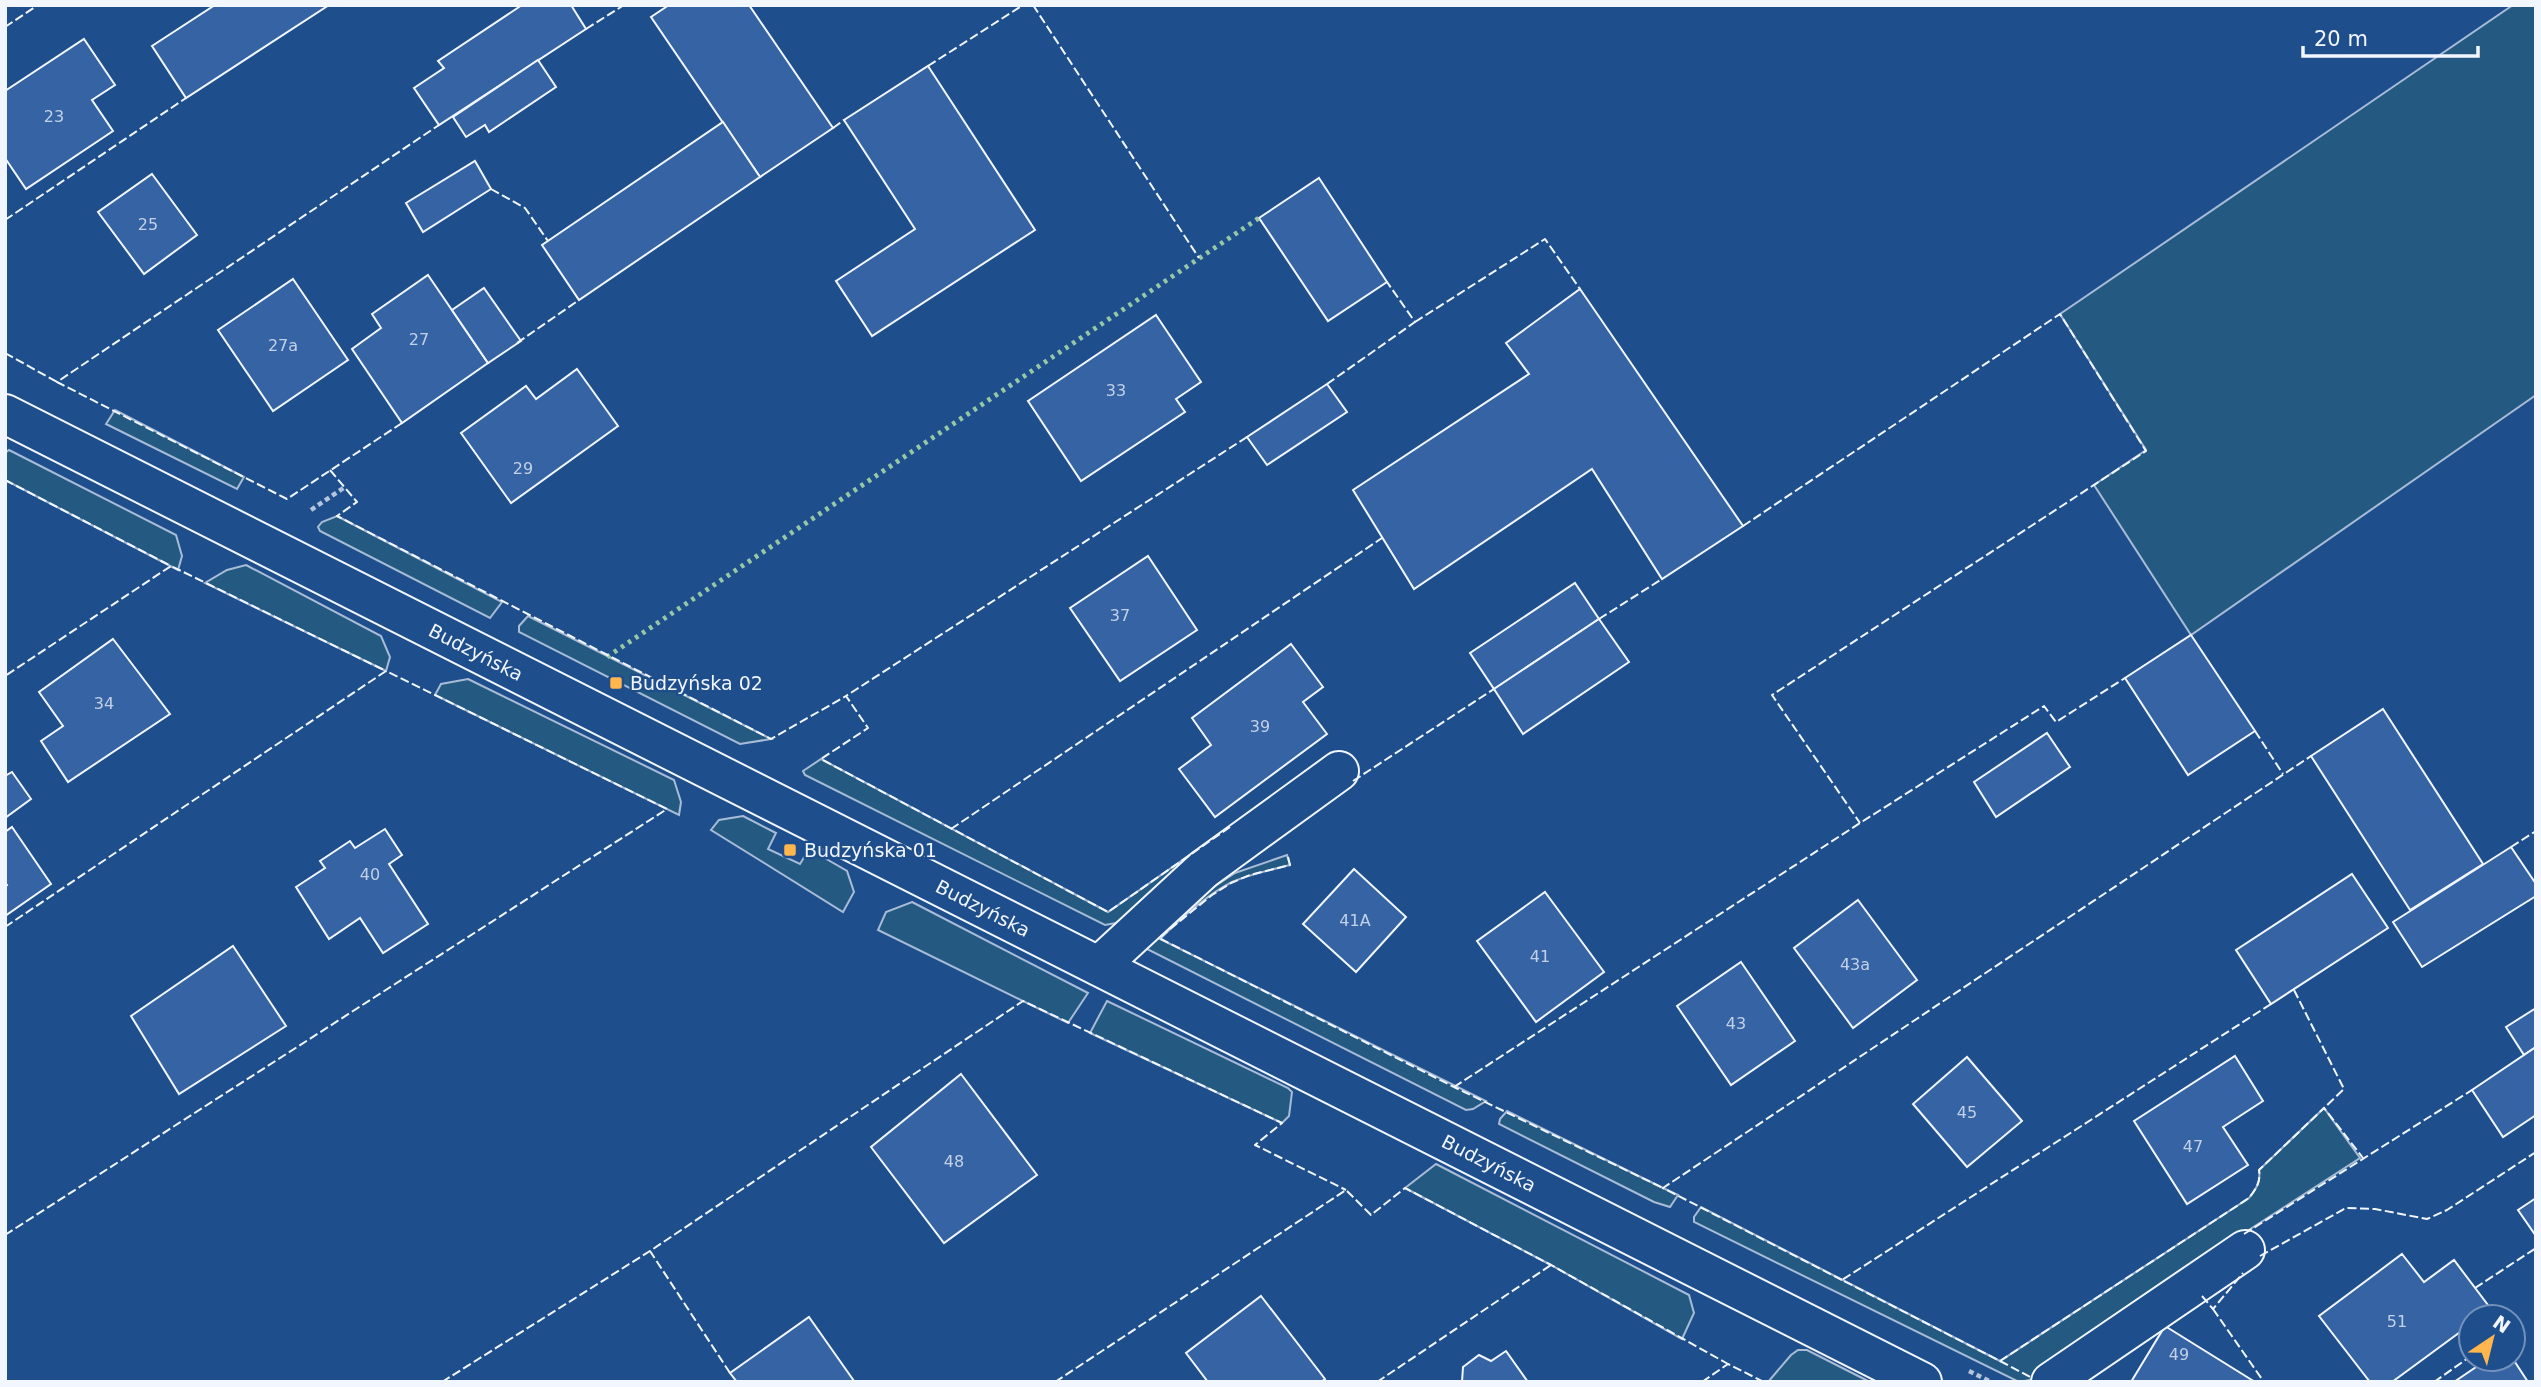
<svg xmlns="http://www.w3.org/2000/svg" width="2541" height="1387" font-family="'DejaVu Sans',sans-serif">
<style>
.grass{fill:#245a82;stroke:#a8bbd7;stroke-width:2}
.building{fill:#3563a3;stroke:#f2f6ff;stroke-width:2}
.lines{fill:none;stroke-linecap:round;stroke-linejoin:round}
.minor-casing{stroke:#f2f6ff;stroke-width:42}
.path{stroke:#b3c4dc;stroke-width:4.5;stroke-dasharray:5 3.5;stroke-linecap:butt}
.minor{stroke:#1f4e8c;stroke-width:38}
.hedge{stroke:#97c8a6;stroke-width:5;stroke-dasharray:3.5 5;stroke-linecap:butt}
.fence{stroke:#f2f6ff;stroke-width:2;stroke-dasharray:9 3.5;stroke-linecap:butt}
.poi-dot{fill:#ffb74d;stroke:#1f4e8c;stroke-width:2.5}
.labels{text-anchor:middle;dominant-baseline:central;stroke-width:5;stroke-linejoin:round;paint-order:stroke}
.number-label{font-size:16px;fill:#c3d1e8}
.street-label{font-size:19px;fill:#f2f6ff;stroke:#1f4e8c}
.poi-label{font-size:19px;fill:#f2f6ff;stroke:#1f4e8c;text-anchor:start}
</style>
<rect width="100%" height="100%" fill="#1f4e8c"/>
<!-- grass -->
<g class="grass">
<path d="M2513,5H2536V395L2191,635L2094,485L2146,450L2060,314Z"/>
<path d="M115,410L244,477L237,489L106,424Z"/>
<path d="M9,450L176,535L182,556L178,570L5,480V453Z"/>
<path d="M337,516L502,602L490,618L320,531L318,527L322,522Z"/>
<path d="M246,565L381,636L390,657L386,671L205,583L227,570Z"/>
<path d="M528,616L771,739L740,744L519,632V626Z"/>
<path d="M468,679L674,780L681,802L679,815L435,695L441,684Z"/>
<path d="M1330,757L1332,761L1116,923L1105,925L805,775L803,771L821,759L1108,912Z"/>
<path d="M743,816L776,833L768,849L800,864L809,849L847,871L854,892L843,912L711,830L719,820Z"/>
<path d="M1287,855L1290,865C1270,870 1250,874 1232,882C1207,895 1180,919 1160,939L1486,1101L1473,1109L1466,1110L1147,949L1144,944L1194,900L1235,873Z"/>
<path d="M912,902L1088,993L1068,1023L878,930L886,912Z"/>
<path d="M1107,1001L1288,1088L1292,1092L1289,1116L1282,1123L1090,1033Z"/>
<path d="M2324,1108L2360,1158L2238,1237L2036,1379L2019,1382L1694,1222V1217L1701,1207L2000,1361L2249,1198C2256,1189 2261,1182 2259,1170Z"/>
<path d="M1507,1111L1663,1188L1678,1195L1670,1207L1654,1202L1499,1124L1500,1119Z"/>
<path d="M1436,1164L1689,1295L1694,1313L1682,1339L1551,1265L1405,1188Z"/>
<path d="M1798,1350H1807L1870,1382H1768L1791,1355Z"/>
</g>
<!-- building -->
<g class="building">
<path d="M215,5H329L186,98L152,46Z"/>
<path d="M522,5H571L586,29L439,125L414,88L444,68L438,61Z"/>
<path d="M669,5H749L833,128L760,177L651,17Z"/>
<path d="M84,39L115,85L92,100L113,131L26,189L5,158V91Z"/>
<path d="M538,60L556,87L489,132L485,125L466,137L453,117Z"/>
<path d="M928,66L1035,230L872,336L836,281L915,229L844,120Z"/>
<path d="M723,122L760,177L579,300L542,245Z"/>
<path d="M475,161L491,189L423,232L406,203Z"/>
<path d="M152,174L197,235L144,274L98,212Z"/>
<path d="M1319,178L1387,282L1328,321L1259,218Z"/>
<path d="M428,275L488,363L402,423L352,349L381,328L372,314Z"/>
<path d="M293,279L348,360L273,411L218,330Z"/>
<path d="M484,288L521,341L488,363L452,310Z"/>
<path d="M1580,289L1743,526L1662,579L1592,469L1414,589L1353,490L1529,374L1506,343Z"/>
<path d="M1156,315L1201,382L1176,399L1185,412L1081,481L1028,401Z"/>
<path d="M577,369L618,426L511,503L461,433L526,386L536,399Z"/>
<path d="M1327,384L1347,412L1267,465L1247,437Z"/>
<path d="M1148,556L1197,630L1120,681L1070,608Z"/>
<path d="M1575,583L1599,619L1494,689L1470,653Z"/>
<path d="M1599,619L1629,662L1523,734L1494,689Z"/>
<path d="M2191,635L2255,731L2188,775L2125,678Z"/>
<path d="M113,639L170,714L68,782L41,741L63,726L39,692Z"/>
<path d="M1291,644L1323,687L1303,702L1327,734L1215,817L1179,769L1211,745L1192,718Z"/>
<path d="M2383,709L2483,864L2410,910L2311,756Z"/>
<path d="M2047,733L2070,767L1996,817L1974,782Z"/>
<path d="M12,772L31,799L5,818V776Z"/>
<path d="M12,827L51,884L5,916V887L7,885L5,882V832Z"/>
<path d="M385,829L402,855L389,864L428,924L383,953L360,918L329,939L296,887L325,868L320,861L350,841L355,848Z"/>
<path d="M2511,847L2536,884V896L2422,967L2393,922Z"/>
<path d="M1354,869L1406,917L1356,972L1303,924Z"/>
<path d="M2352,874L2388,928L2271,1004L2236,950Z"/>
<path d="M1545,892L1604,972L1536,1022L1477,941Z"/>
<path d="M1858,900L1917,980L1853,1028L1794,948Z"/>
<path d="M233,946L286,1026L179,1094L131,1016Z"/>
<path d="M1741,962L1795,1041L1731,1085L1677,1006Z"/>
<path d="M2536,1008V1047L2524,1055L2506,1027Z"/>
<path d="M2536,1047V1115L2503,1137L2472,1090Z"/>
<path d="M2235,1056L2263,1101L2223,1127L2248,1165L2187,1204L2134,1121Z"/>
<path d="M1967,1057L2022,1121L1967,1167L1913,1104Z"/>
<path d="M961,1074L1037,1175L944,1243L871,1147Z"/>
<path d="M2536,1198V1236L2518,1210Z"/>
<path d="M2402,1254L2424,1282L2454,1260L2491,1309L2481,1317H2471V1324L2392,1382H2370L2319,1316Z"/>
<path d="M1261,1296L1325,1379L1321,1382H1208L1186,1353Z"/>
<path d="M809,1317L854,1381L737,1382L730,1373Z"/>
<path d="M2165,1326L2255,1382H2131Z"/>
<path d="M1506,1351L1528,1382H1462L1463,1367L1479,1355L1491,1361Z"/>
<path d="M2488,1359H2513L2528,1382H2454Z"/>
</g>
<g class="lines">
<defs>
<g id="minor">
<path d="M5,414L1922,1382"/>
<path d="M1099,966L1204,869L1339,771"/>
<path d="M2051,1382L2245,1250"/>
</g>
</defs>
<!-- minor casing -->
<use href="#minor" class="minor-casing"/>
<!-- path -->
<g class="path">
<path d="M311,510L345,487"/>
<path d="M1969,1371L1991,1382"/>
</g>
<!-- minor -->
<use href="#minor" class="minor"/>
<!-- hedge -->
<path class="hedge" d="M607,657L1259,218"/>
<!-- fence -->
<g class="fence">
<path d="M1033,5L1199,258"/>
<path d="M5,27L38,5"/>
<path d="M586,29L624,5"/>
<path d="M928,66L1023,5"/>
<path d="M833,128L844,120"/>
<path d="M491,189L525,208L548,241"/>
<path d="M5,220L186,98"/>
<path d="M1415,322L1545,239L1580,289"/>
<path d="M517,343L579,300"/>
<path d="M5,353L57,382"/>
<path d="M1327,384L1415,322L1387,282"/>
<path d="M402,423L287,499L57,382L439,125"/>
<path d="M330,470L357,502L337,516L771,739L846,696"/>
<path d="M5,480L171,566L5,676"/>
<path d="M1743,526L2060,314L2146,451L1772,695L1860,823"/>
<path d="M1599,619L1662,579"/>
<path d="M2255,731L2283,774"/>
<path d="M1353,781L1494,689"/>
<path d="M1230,827L1108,912L821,759L868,728L846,696L1247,437"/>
<path d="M951,829L1382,538"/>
<path d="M2511,847L2536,831"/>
<path d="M1288,857L1290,865L1250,875L1231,883L1212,895L1159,938L1454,1087L1663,1188"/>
<path d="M5,927L386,671L171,566"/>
<path d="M2294,990L2344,1089L2324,1108"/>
<path d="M2271,1004L1842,1280L2000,1361L2249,1198C2256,1189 2261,1182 2259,1170L2324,1108L2363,1158"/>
<path d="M1454,1087L1860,823L2044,706L2056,722L2125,678"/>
<path d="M2244,1234L2472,1090"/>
<path d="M5,1235L667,809L386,671"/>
<path d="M2260,1256L2346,1208L2375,1209L2427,1219L2447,1210L2536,1152"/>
<path d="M1842,1280L1663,1188L2311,756"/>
<path d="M2475,1288L2536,1248"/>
<path d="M2202,1296L2213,1309L2243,1273"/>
<path d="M2213,1309L2264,1382"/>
<path d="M2491,1309L2498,1317"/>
<path d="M2000,1361L2032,1378"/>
<path d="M730,1373L650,1251L1023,1001L1282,1123L1255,1145L1346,1190"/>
<path d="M442,1382L650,1251"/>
<path d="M1055,1382L1346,1190L1371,1215L1405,1188L1551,1265L1728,1364"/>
<path d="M1377,1382L1551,1265"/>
<path d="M1702,1382L1728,1364L1764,1382"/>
<path d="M2434,1382L2471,1356"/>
</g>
</g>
<!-- markers -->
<g class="poi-dot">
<rect x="609" y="676" width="14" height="14" rx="3.5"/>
<rect x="783" y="843" width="14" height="14" rx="3.5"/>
</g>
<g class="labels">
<!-- number labels -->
<g class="number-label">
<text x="54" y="116">23</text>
<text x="148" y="224">25</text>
<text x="419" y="339">27</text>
<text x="283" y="345">27a</text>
<text x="1116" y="390">33</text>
<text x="523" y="468">29</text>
<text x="1120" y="615">37</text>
<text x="104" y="703">34</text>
<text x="1260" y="726">39</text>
<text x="370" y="874">40</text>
<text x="1355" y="920">41A</text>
<text x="1540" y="956">41</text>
<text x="1855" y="964">43a</text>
<text x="1736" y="1023">43</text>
<text x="1967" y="1112">45</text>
<text x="2193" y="1146">47</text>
<text x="954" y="1161">48</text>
<text x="2397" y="1321">51</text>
<text x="2179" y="1354">49</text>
</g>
<!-- street labels -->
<g class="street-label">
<text transform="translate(476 652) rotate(27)">Budzyńska</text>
<text transform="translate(983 908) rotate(27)">Budzyńska</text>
<text transform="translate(1489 1163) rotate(27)">Budzyńska</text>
</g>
<!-- poi labels -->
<g class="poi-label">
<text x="630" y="683">Budzyńska 02</text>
<text x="804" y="850">Budzyńska 01</text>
</g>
</g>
<!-- border -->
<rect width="2541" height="1387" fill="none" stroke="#f2f6ff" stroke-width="14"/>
<!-- north arrow -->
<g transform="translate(2492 1338) rotate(35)"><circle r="33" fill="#1f4e8c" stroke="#7391ba" stroke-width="2"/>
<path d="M0-5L12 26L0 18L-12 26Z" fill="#ffb74d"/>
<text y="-10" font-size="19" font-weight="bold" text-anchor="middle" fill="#f2f6ff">N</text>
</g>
<!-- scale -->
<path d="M2303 46v10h175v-10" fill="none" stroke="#f2f6ff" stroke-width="3.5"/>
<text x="2314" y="46" font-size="21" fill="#f2f6ff" stroke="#1f4e8c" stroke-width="5" paint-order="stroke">20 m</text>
</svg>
